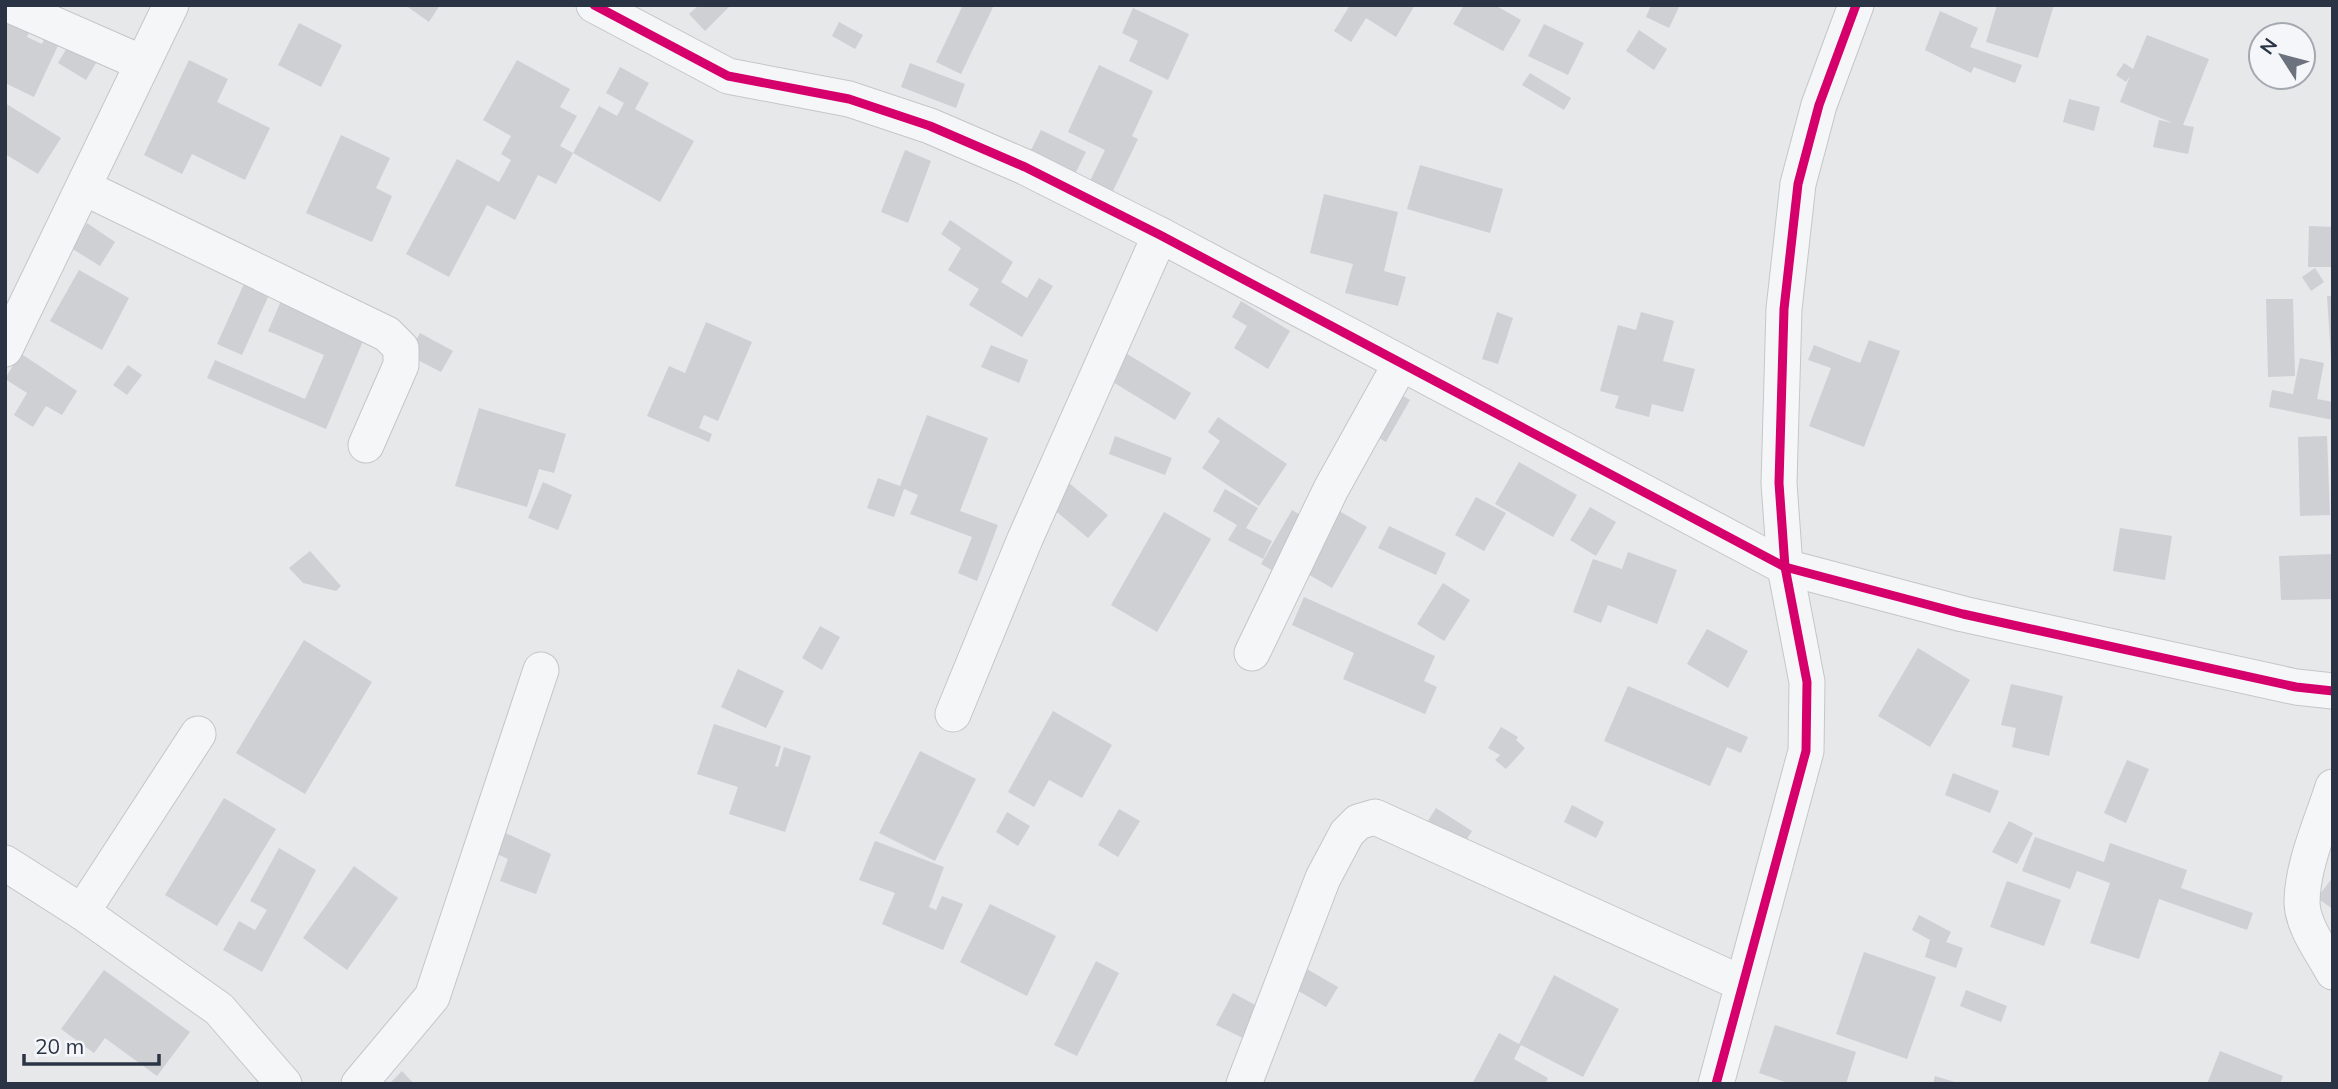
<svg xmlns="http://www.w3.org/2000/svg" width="2338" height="1089" font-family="Mulish,sans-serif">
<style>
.building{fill:#ced0d3}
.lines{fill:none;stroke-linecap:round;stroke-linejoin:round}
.minor-casing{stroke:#c4c6c8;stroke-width:37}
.minor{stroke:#f5f6f7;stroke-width:35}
.cycleway-casing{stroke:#f4f6f9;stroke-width:13}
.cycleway{stroke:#d6006c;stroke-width:9}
</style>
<rect width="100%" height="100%" fill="#e6e8ea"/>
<!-- building -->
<g class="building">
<path d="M405,5H440L429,22Z"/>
<path d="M699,5H731L705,31L689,14Z"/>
<path d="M963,5H994L961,74L936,62Z"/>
<path d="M1350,5H1415L1396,37L1366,18L1351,42L1334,31Z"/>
<path d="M1464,5H1495L1521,20L1503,51L1453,24Z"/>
<path d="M1651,5H1680L1669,28L1646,17Z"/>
<path d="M1997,5H2054L2038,58L1986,42Z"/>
<path d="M1133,8L1189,34L1168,80L1129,61L1138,41L1122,33Z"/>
<path d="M5,11L33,24L27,37L42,44L48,31L62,37L34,97L5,83Z"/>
<path d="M1940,11L1978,28L1970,47L2022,65L2015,83L1974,67L1971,73L1925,50Z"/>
<path d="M839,22L863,35L855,49L832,36Z"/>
<path d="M299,23L342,45L321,87L278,65Z"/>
<path d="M1544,24L1584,43L1568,75L1528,56Z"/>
<path d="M78,29L106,46L86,80L58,63Z"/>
<path d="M1639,30L1667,49L1654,70L1626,51Z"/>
<path d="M2147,35L2209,59L2183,125L2194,127L2188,154L2153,147L2159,120L2173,123L2120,102L2130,76L2126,82L2116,75L2124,63L2133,69Z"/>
<path d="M189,60L228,79L217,102L270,128L245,180L192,154L182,174L144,155Z"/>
<path d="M517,60L570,89L560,107L577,116L560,146L573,153L556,184L538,175L515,220L487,205L449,277L406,254L457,159L499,182L511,160L501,154L511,136L483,120Z"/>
<path d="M910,63L965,84L956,108L901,87Z"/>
<path d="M1099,65L1153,91L1132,136L1138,139L1110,197L1087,187L1105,150L1068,132Z"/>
<path d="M620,67L649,83L635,109L694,141L660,202L573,153L599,106L617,116L624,103L606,93Z"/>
<path d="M1530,73L1571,98L1564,110L1522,85Z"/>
<path d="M2069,99L2100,107L2094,131L2063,122Z"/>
<path d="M5,103L61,138L38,174L5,154Z"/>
<path d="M1041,130L1086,152L1072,180L1027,158Z"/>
<path d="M341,135L390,158L376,188L392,196L372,242L306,213Z"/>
<path d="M905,150L931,161L908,223L881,212Z"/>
<path d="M1420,165L1503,189L1490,233L1407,209Z"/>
<path d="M1324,194L1398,212L1384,271L1406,277L1398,306L1345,293L1353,264L1310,253Z"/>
<path d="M950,220L1013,262L1001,282L1027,298L1039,278L1053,286L1022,337L969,305L979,289L948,270L961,248L941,234Z"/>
<path d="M87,223L115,242L100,266L71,248Z"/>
<path d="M2309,226L2333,227V267H2308Z"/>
<path d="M2315,268L2324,282L2311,291L2302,277Z"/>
<path d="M79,270L129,298L102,350L50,321Z"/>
<path d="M244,284L269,295L242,355L217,344Z"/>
<path d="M284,294L368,329L326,429L207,378L215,360L305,399L324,355L268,331Z"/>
<path d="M2327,296H2333V357H2331Z"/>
<path d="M2266,299H2293L2295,376L2268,377Z"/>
<path d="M1241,301L1290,331L1268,369L1234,348L1247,326L1232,317Z"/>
<path d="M1497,312L1513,318L1498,364L1482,359Z"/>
<path d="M1641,312L1674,321L1663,361L1695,369L1683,412L1652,404L1649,417L1615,408L1619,396L1600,391L1618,325L1636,330Z"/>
<path d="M706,322L752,342L718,421L704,415L699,428L712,434L709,442L647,416L669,366L685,373Z"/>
<path d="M420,333L453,351L441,372L408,355Z"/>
<path d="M1869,340L1900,351L1864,447L1809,426L1831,368L1808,360L1814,345L1860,363Z"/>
<path d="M991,345L1028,360L1019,383L981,367Z"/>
<path d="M1124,352L1191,393L1175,420L1108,379Z"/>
<path d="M20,353L77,391L62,415L46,406L33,427L14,415L27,393L5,379Z"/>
<path d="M2300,358L2324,363L2317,399L2333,402V420L2269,407L2272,390L2293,394Z"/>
<path d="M128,365L142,375L127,395L113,385Z"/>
<path d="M1391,389L1410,400L1386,442L1368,432Z"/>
<path d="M479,408L566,434L554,473L539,469L527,507L455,486Z"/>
<path d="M927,415L988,438L960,511L998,525L977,581L958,573L972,537L910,514L918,495L904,489L894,517L867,508L878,478L900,486Z"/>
<path d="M1218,417L1287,464L1259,506L1202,468L1220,441L1208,432Z"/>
<path d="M1115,436L1172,458L1165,475L1109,454Z"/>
<path d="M2327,436L2330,515L2300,516L2298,437Z"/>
<path d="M1519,462L1577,495L1553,537L1495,504Z"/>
<path d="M1064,479L1108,515L1088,538L1045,502Z"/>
<path d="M543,482L572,495L558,530L528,518Z"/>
<path d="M1225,489L1258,508L1246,528L1272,541L1263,559L1228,540L1237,525L1213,511Z"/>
<path d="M1476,497L1506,513L1484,551L1455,535Z"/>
<path d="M1590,507L1616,522L1596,556L1570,540Z"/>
<path d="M1334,508L1367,527L1332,588L1299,569L1284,577L1261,564L1292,510L1323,528Z"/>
<path d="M1164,512L1211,539L1157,632L1111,605Z"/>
<path d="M1389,526L1446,553L1436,575L1378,548Z"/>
<path d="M2120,528L2172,536L2165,580L2113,571Z"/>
<path d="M310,551L341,586L336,591L303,583L289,568Z"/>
<path d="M1628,552L1677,570L1657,624L1608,605L1601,623L1573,612L1593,559L1622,569Z"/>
<path d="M2333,554V599L2281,600L2279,556Z"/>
<path d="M1443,583L1470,600L1444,641L1417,624Z"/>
<path d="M1304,597L1435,656L1424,681L1437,687L1425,714L1343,679L1354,653L1292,625Z"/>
<path d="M820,626L840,637L822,670L802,658Z"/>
<path d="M1707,629L1748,651L1728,688L1687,664Z"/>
<path d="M304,640L372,682L305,794L236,753Z"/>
<path d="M1918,648L1970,680L1930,747L1878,716Z"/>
<path d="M738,669L784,691L766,728L721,707Z"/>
<path d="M2011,684L2063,696L2049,756L2012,747L2016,728L2001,725Z"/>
<path d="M1628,686L1748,737L1741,753L1727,747L1710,786L1604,741Z"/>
<path d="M1053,711L1112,745L1082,798L1049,780L1034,807L1008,792Z"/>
<path d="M714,724L781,746L775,766L778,767L784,747L811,756L785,832L729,814L738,787L697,774Z"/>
<path d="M1501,727L1518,737L1516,740L1525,748L1506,769L1495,760L1500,755L1488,748Z"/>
<path d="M920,751L976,779L935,861L879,833Z"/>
<path d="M2127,760L2149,769L2126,823L2104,813Z"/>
<path d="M1953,773L1999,791L1990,813L1945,795Z"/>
<path d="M224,798L276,829L217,926L165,895Z"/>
<path d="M1572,805L1604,822L1596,838L1564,822Z"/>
<path d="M1436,808L1472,831L1462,847L1426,824Z"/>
<path d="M1119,809L1140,821L1118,857L1098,845Z"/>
<path d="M1007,812L1030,826L1018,846L996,832Z"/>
<path d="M2009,821L2033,833L2017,864L1992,852Z"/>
<path d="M495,828L551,854L536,894L500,881L508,859L486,849Z"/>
<path d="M2035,837L2104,862L2110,843L2187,870L2181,888L2253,913L2247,930L2159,899L2139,959L2090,943L2110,883L2077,871L2070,889L2022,871Z"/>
<path d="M875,841L944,867L929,907L936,910L942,896L963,904L943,950L882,924L895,893L859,880Z"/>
<path d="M279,848L316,870L262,972L223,950L239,921L255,930L267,910L250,901Z"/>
<path d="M354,866L398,898L347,970L303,938Z"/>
<path d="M2333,877V909L2317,898Z"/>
<path d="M2007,881L2061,900L2044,946L1990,927Z"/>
<path d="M990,904L1056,936L1027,996L960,962Z"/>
<path d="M1919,915L1951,932L1946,942L1963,948L1956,968L1925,957L1930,940L1912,930Z"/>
<path d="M1864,952L1936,977L1907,1059L1836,1034Z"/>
<path d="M1096,961L1119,973L1077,1056L1054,1045Z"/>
<path d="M1300,965L1338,987L1326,1007L1288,985Z"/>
<path d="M104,970L190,1032L157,1076L105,1038L94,1053L61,1029Z"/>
<path d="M1554,975L1619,1009L1583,1077L1521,1045L1514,1059L1548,1078L1545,1084H1472L1499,1033L1519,1044Z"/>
<path d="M1966,990L2007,1006L2001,1022L1960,1006Z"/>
<path d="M1233,993L1259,1007L1243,1038L1216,1025Z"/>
<path d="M1775,1025L1856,1052L1846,1084H1791L1759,1073Z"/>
<path d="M2220,1051L2283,1076L2280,1084H2207Z"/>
<path d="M402,1071L414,1084H389Z"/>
<path d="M1935,1076L1958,1083V1084H1933Z"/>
</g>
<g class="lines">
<defs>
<g id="minor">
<path d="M10,5L142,63"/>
<path d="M594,5L728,76L849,99L930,126L1025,167L1160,235L1785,567L1963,614L2296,687L2333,691"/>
<path d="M85,188L387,334L401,348V365L366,445"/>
<path d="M5,349L171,5"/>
<path d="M1252,653L1331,489L1401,363"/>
<path d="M953,714L1025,539L1160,235"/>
<path d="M2333,787C2322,822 2302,865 2302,903C2303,927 2322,951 2333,972"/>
<path d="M5,863L82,912L219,1009L284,1084"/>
<path d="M82,912L198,734"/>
<path d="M359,1084L432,997L541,670"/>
<path d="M1244,1084L1323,878L1347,833L1358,822L1375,817L1741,983"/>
<path d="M1716,1084L1806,751L1807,682L1785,567L1779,483L1784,309L1798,184L1819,105L1856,5"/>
</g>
</defs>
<!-- minor casing -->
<use href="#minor" class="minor-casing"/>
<!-- minor -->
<use href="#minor" class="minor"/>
<defs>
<g id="cycleway">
<path d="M594,5L728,76L849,99L930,126L1025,167L1160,235L1785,567L1963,614L2296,687L2333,691"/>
<path d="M1716,1084L1806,751L1807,682L1785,567L1779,483L1784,309L1798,184L1819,105L1856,5"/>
</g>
</defs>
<!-- cycleway casing -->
<use href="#cycleway" class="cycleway-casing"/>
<!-- cycleway -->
<use href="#cycleway" class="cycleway"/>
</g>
<!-- border -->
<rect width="2338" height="1089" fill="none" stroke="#2b3445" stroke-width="14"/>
<!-- north arrow -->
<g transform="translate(2282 56) rotate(306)"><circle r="33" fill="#f4f6f9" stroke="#a4a8b1" stroke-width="2"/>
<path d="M0-5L12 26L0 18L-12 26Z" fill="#6c737f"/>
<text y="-10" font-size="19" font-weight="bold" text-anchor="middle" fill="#2b3445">N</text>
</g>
<!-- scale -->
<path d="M24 1054v10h135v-10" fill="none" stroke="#2b3445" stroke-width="3.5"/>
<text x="35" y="1054" font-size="21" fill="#2b3445" stroke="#f4f6f9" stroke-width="5" paint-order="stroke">20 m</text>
</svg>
